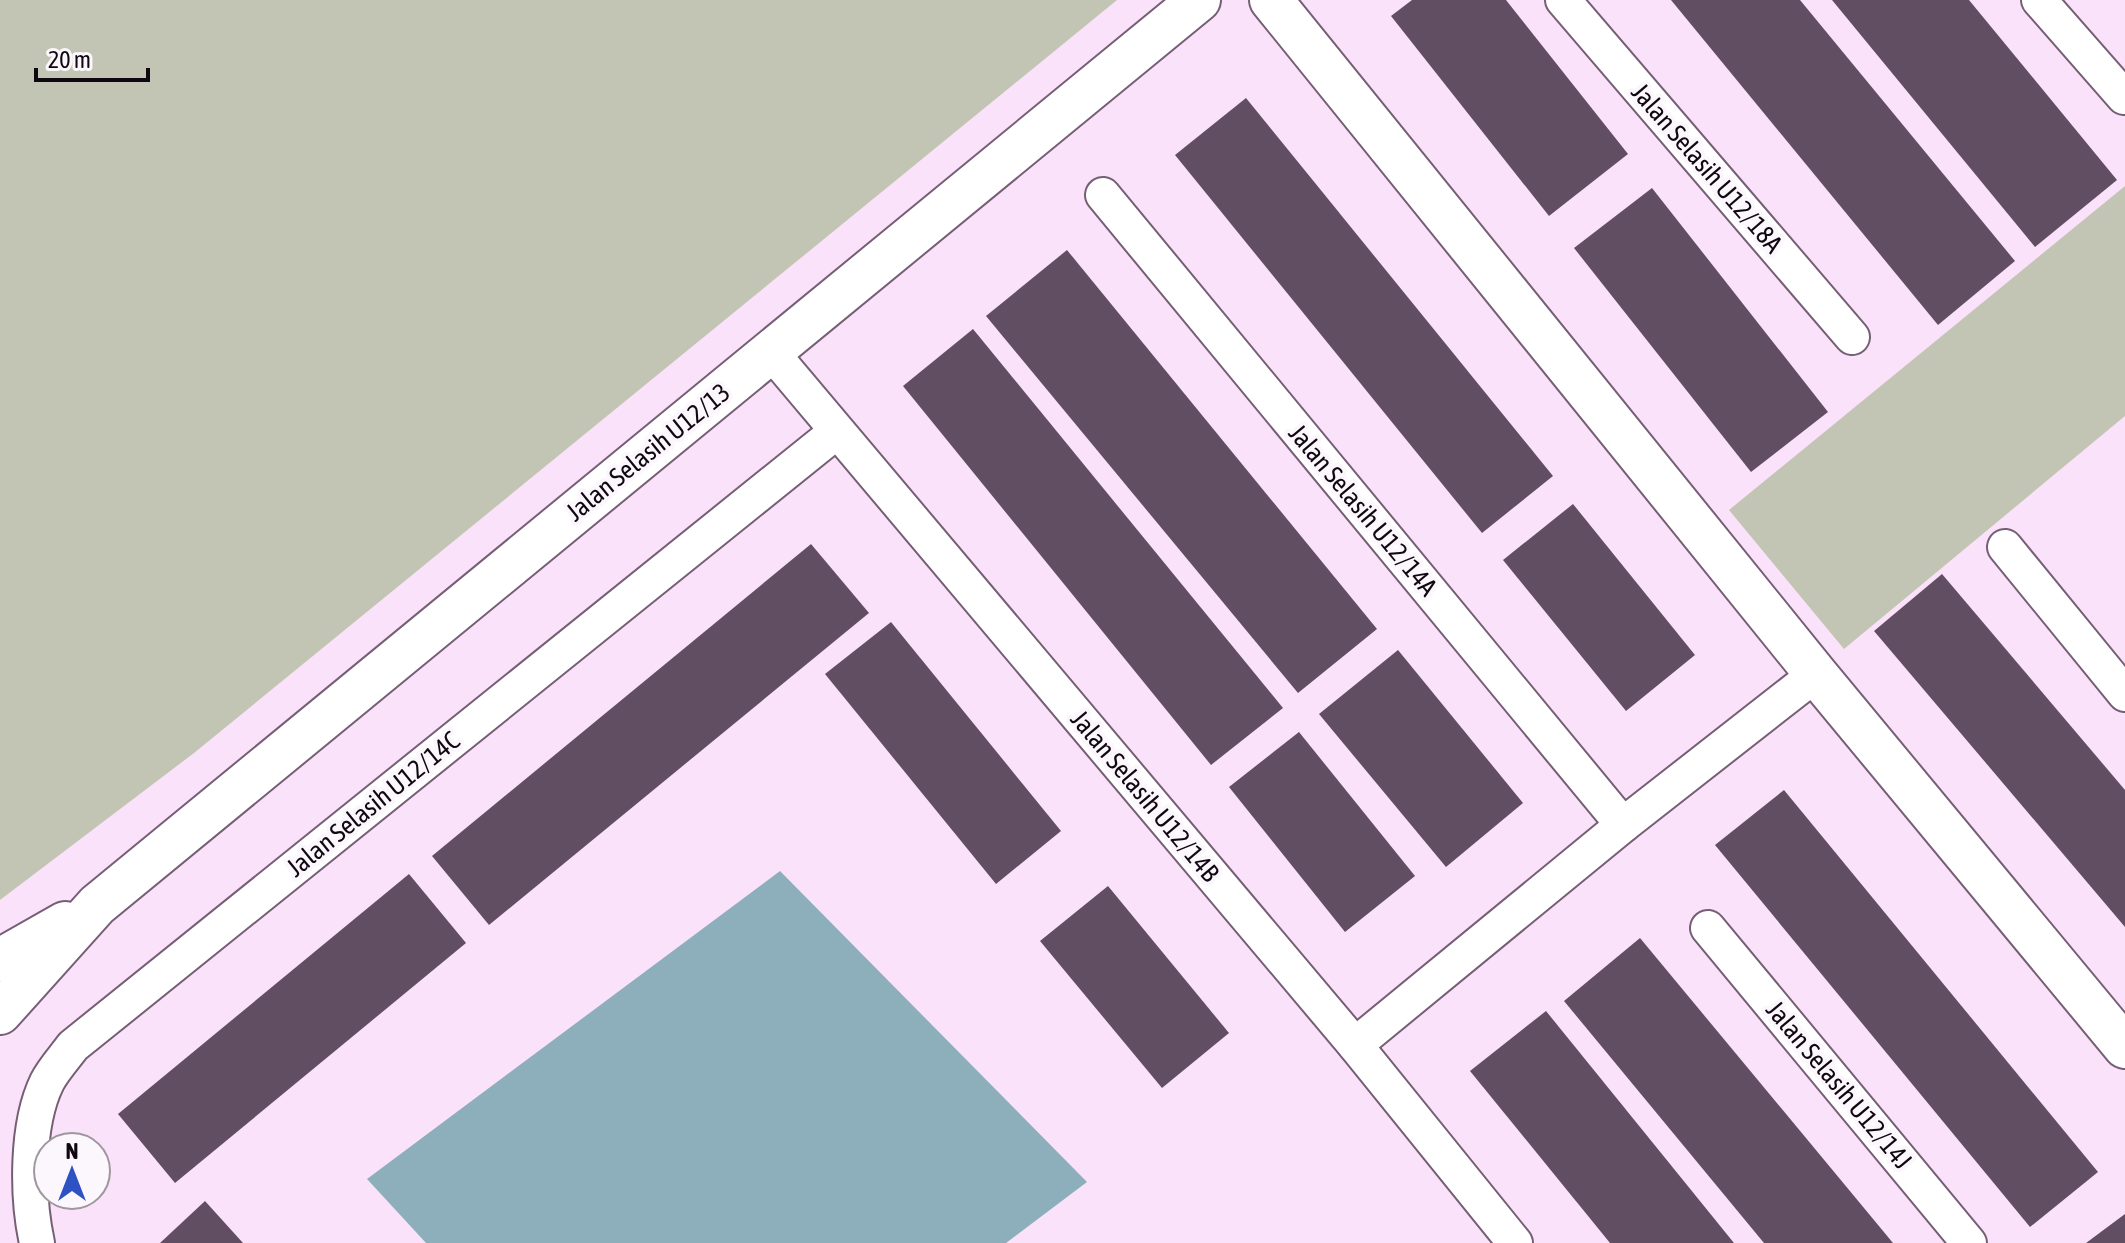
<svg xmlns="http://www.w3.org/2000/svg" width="2125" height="1243" font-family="'Asap Condensed',sans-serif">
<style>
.green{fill:#c2c5b3}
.water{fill:#8dafbc}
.building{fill:#624e62}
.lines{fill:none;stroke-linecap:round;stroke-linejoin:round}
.minor-casing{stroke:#755f74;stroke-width:38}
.tertiary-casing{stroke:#755f74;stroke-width:46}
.minor{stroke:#fff;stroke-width:34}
.tertiary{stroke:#fff;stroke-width:42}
.labels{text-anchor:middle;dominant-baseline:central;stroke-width:8;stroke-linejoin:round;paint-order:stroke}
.street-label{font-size:26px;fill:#100810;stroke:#fcf7fc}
</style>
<rect width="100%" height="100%" fill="#fbe2fb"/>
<!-- green -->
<g class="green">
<path d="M0,0H1117L194,753L0,900Z"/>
<path d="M2125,186V416L1844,649L1729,510Z"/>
</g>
<!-- water -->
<path class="water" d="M780,871L1087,1182L1006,1243H426L367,1179Z"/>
<!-- building -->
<g class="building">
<path d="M1412,0H1506L1628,154L1549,216L1391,16Z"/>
<path d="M1671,0H1800L2015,261L1938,325Z"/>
<path d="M1832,0H1969L2117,180L2035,247Z"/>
<path d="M1246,98L1553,476L1482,533L1175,155Z"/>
<path d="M1652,188L1828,412L1751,472L1574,248Z"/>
<path d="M1067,250L1377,629L1298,693L986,316Z"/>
<path d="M973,329L1283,708L1211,765L903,386Z"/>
<path d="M1573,504L1695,655L1626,711L1503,560Z"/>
<path d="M811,544L869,613L489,925L432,856Z"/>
<path d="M1942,574L2125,790V927L1874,631Z"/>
<path d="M891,622L1061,831L996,884L825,674Z"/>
<path d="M1398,650L1523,803L1446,867L1319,714Z"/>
<path d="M1299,732L1415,876L1345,932L1229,787Z"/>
<path d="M1784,790L2098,1172L2030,1227L1715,845Z"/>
<path d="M409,874L466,943L175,1183L118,1114Z"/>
<path d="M1108,886L1229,1033L1162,1088L1040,941Z"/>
<path d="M1640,938L1893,1243H1764L1564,1001Z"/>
<path d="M1546,1011L1734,1243H1610L1470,1071Z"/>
<path d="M205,1201L243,1243H160Z"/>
<path d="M2125,1214V1243H2086Z"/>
</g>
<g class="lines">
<defs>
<g id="minor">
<path d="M1563,0L1852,337"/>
<path d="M2039,0L2124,97"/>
<path d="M1103,195L1623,825"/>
<path d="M771,352L1355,1045L1515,1243"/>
<path d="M2005,547L2125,694"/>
<path d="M1708,928L1969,1243"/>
<path d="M1355,1045L1623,825L1816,674"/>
<path d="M37,1243C27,1198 26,1125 47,1082C53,1070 64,1058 73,1046L836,432"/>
</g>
<g id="tertiary">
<path d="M1271,0L1816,674L2125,1047"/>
<path d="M0,960L65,923"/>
<path d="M0,1013L97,905L1199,0"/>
</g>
</defs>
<!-- minor casing -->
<use href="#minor" class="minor-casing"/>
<!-- tertiary casing -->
<use href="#tertiary" class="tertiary-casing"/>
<!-- minor -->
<use href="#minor" class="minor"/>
<!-- tertiary -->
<use href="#tertiary" class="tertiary"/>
</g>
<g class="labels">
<!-- street labels -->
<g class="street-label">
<text transform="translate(1707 168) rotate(49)">Jalan Selasih U12/18A</text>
<text transform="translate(648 452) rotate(-39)">Jalan Selasih U12/13</text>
<text transform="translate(1363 510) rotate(50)">Jalan Selasih U12/14A</text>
<text transform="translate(1145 796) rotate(50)">Jalan Selasih U12/14B</text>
<text transform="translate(373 804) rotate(-39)">Jalan Selasih U12/14C</text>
<text transform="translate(1839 1085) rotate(50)">Jalan Selasih U12/14J</text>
</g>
</g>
<!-- north arrow -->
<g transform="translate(72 1171)"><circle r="38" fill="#fcf7fc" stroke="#9e979e" stroke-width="2"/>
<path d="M0-6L14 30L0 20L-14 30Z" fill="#2e52c2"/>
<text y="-12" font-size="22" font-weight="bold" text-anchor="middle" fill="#100810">N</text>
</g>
<!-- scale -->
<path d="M36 68v12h112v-12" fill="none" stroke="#100810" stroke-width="4"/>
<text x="48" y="68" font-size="24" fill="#100810" stroke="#fcf7fc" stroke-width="6" paint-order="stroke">20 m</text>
</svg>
